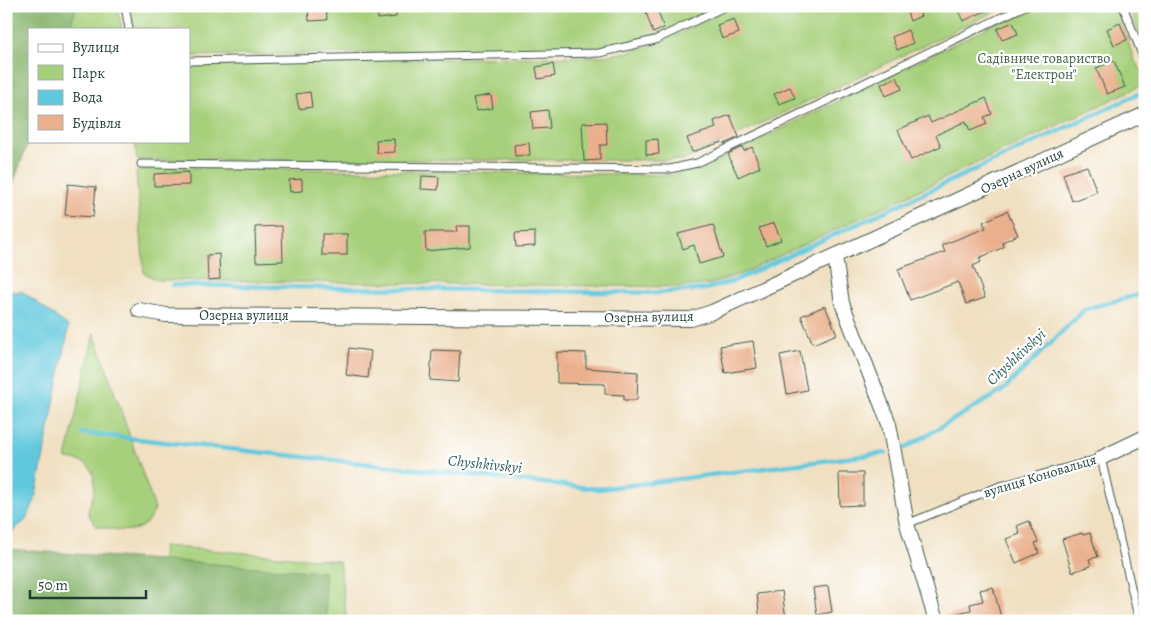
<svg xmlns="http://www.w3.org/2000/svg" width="1151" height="627" font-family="Alegreya,serif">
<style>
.green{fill:#a7d07b;stroke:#638658}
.forest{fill:#85b26b;stroke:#527850}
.water{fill:#60c8dd;stroke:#408288}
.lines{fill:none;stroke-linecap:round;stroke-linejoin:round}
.stream{stroke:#60c8dd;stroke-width:4.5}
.building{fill:#eab08d}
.service-casing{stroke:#3e5549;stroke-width:9}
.minor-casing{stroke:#3e5549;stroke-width:16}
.service{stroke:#fff;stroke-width:7}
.minor{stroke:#fff;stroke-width:14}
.labels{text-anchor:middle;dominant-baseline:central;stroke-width:4.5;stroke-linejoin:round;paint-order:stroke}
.park-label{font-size:14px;fill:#416246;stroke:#fff}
.street-label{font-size:14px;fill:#1f3d34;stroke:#fff}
.water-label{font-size:15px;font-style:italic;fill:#2f605e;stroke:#fff}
</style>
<rect width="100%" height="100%" fill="#fff"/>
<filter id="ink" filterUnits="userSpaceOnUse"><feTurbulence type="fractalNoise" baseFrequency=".02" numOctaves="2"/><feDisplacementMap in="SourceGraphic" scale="10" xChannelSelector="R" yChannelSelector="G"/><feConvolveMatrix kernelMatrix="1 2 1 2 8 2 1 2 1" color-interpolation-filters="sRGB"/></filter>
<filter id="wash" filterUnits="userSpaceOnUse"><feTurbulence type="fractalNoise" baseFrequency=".0096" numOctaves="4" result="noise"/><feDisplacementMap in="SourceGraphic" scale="20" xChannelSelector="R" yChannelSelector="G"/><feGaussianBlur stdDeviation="1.12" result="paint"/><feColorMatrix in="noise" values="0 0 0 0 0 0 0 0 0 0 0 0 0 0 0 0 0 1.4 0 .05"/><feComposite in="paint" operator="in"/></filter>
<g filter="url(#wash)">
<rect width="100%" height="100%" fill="#f0e0c1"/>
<!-- green -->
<g class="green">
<path d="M6,6H83V10L84,6H117L122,29H29Z"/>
<path d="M129,6H717L654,36L597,49L189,56V29H133Z"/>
<path d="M734,6H1006L685,160H137L135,141H189V66L276,61L601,56L629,52L657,44Z"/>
<path d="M1031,6H1117L1134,60L1145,75V84L741,274L710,284L680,287L157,280L144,273L136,172L155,167L672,175L698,170Z"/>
<path d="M1129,6H1145V49L1130,9Z"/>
<path d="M94,333L155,509C143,538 122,531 96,526L88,514C88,506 93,500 94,491C96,467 88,461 66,459Z"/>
<path d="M163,546L339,561L347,621H140L158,607Z"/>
</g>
<!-- forest -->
<g class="forest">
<path d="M6,6H77L69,29H29V140L6,203Z"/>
<path d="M6,549L324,572L327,621H6Z"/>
</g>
<!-- water -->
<path class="water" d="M6,291L23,292L68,326L67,337L35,500L26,520L12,532L6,531Z"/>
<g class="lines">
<!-- stream -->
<g class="stream">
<path d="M172,285L655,293L705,289L734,281L1145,91"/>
<path d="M82,433L599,489L886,453"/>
<path d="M905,448L1002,391L1085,309L1145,293"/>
</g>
</g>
<g id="blocks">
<!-- building -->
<g class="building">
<path d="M308,6H326L327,20L309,21Z"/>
<path d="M377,6H396V17L378,19Z"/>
<path d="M644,6H656L664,28L653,33Z"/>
<path d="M905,6H917L921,16L910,21Z"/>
<path d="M956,6H997L963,21Z"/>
<path d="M734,19L739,33L722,39L717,25Z"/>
<path d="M1013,22L1018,34L1002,40L997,29Z"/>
<path d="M1120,23L1127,40L1114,45L1107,29Z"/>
<path d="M908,30L913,43L897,50L892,37Z"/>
<path d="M1114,61L1125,87L1107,94L1096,68Z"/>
<path d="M553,64L555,76L538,79L536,67Z"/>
<path d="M897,77L902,89L886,96L881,84Z"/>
<path d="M790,87L795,98L779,104L774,94Z"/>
<path d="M310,92L312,107L299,109L296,94Z"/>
<path d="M491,95L493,108L476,111L473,98Z"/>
<path d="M986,98L992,114L984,117L987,124L970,131L966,121L936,135L941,146L911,160L898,130L928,116L931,123Z"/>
<path d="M548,110L550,128L533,129L531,112Z"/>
<path d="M730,115L739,137L724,144L722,142L692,152L687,138L716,128L714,121Z"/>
<path d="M606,122L607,145H600V160L584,161L582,123Z"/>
<path d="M394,139L395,152L377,153L376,140Z"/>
<path d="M658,139L659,154L646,155V140Z"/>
<path d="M529,143L530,155L515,156L514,145Z"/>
<path d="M742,147L744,151L752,147L760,167L738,177L728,154Z"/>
<path d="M1087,166L1097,192L1072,201L1063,174Z"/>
<path d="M189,172V185L154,186V174Z"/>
<path d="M422,176L439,177L438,190L421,189Z"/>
<path d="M302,179V191L290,192L289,180Z"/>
<path d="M68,184L96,187L93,217L65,215Z"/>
<path d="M1007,211L1018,235L1002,242L1004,247L979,258L981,262L973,266L985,298L966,304L958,282L910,300L898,269L945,252L942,245L986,228L983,222Z"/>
<path d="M774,223L781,240L766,246L759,228Z"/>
<path d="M713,225L723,257L699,264L694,245L683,249L678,234Z"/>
<path d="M282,226L283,261L256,262L255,227Z"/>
<path d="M456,226H470V247L426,251L425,232H457Z"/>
<path d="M535,232V246L516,247L515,233Z"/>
<rect x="322" y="234" width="25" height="21"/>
<path d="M219,254L220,279L208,280L207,255Z"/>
<path d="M825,306L837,334L813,344L801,316Z"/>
<path d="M753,341L757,368L725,373L720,346Z"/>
<path d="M349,348L371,351L368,378L346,375Z"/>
<path d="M432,350L460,351L458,382L430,380Z"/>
<path d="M800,351L807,390L787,394L780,355Z"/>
<path d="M557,352L586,353V368L638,372L637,400H624V395L605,394V384L557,383Z"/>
<path d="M839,473H863V505L840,506Z"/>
<path d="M1029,521L1038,542L1035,543L1039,553L1016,563L1006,539L1020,534L1017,526Z"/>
<path d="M1082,533L1083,535L1090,533L1098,557L1089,559L1091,566L1072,572L1062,539Z"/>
<path d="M828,586L832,612L817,615L813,588Z"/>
<path d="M993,587L1002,621H946L945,616L971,610L970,604L983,601L980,590Z"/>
<path d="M782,591L786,619L760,621L757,594Z"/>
</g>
</g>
</g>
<g filter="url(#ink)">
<use href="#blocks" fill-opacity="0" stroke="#3e5549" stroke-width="1"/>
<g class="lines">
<defs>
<g id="service">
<path d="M125,6L129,29"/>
<path d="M1123,6L1145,62"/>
<path d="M189,61L599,53L655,40L726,6"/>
<path d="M141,164L670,169L697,163L1025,6"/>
<path d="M907,524L1000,486L1101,458L1139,621"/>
</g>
<g id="minor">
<path d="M835,257L842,303L889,424L907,524L936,621"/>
<path d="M139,310L166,315L691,319L712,312L1145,114"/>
<path d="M1101,458L1145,437"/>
</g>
</defs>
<!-- service casing -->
<use href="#service" class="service-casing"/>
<!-- minor casing -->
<use href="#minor" class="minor-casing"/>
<!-- service -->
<use href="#service" class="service"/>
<!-- minor -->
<use href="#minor" class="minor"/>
</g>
</g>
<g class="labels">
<!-- park labels -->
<g class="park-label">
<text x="1044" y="58">Садівниче товариство<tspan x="1044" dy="16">"Електрон"</tspan></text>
</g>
<!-- street labels -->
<g class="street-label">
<text transform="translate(1022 171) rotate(-25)">Озерна вулиця</text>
<text x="244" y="315">Озерна вулиця</text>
<text transform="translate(649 317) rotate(-1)">Озерна вулиця</text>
<text transform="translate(1040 476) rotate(-17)">вулиця Коновальця</text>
</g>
<!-- water labels -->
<g class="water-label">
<text transform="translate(1016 357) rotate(-43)">Chyshkivskyi</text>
<text transform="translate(485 464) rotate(6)">Chyshkivskyi</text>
</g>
</g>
<!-- margin -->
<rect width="1151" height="627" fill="none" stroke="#fff" stroke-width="25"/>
<!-- legend -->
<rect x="28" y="28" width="162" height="115" fill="#ffffff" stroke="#a5b1ae"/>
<rect x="38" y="44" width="25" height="8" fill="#ffffff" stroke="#a5b1ae"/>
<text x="72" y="52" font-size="15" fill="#1f3d34">Вулиця</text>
<rect x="38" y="65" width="25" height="15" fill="#a7d07b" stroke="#a5b1ae"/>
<text x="72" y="78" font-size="15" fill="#1f3d34">Парк</text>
<rect x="38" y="90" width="25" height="15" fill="#60c8dd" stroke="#a5b1ae"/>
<text x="72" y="102" font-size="15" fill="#1f3d34">Вода</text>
<rect x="38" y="115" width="25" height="15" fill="#eab08d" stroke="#a5b1ae"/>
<text x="72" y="128" font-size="15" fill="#1f3d34">Будівля</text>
<!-- scale -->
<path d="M30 590v8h116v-8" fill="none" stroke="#1f3d34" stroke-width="2.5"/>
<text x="38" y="590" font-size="15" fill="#1f3d34" stroke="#ffffff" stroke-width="4" paint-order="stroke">50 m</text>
</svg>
